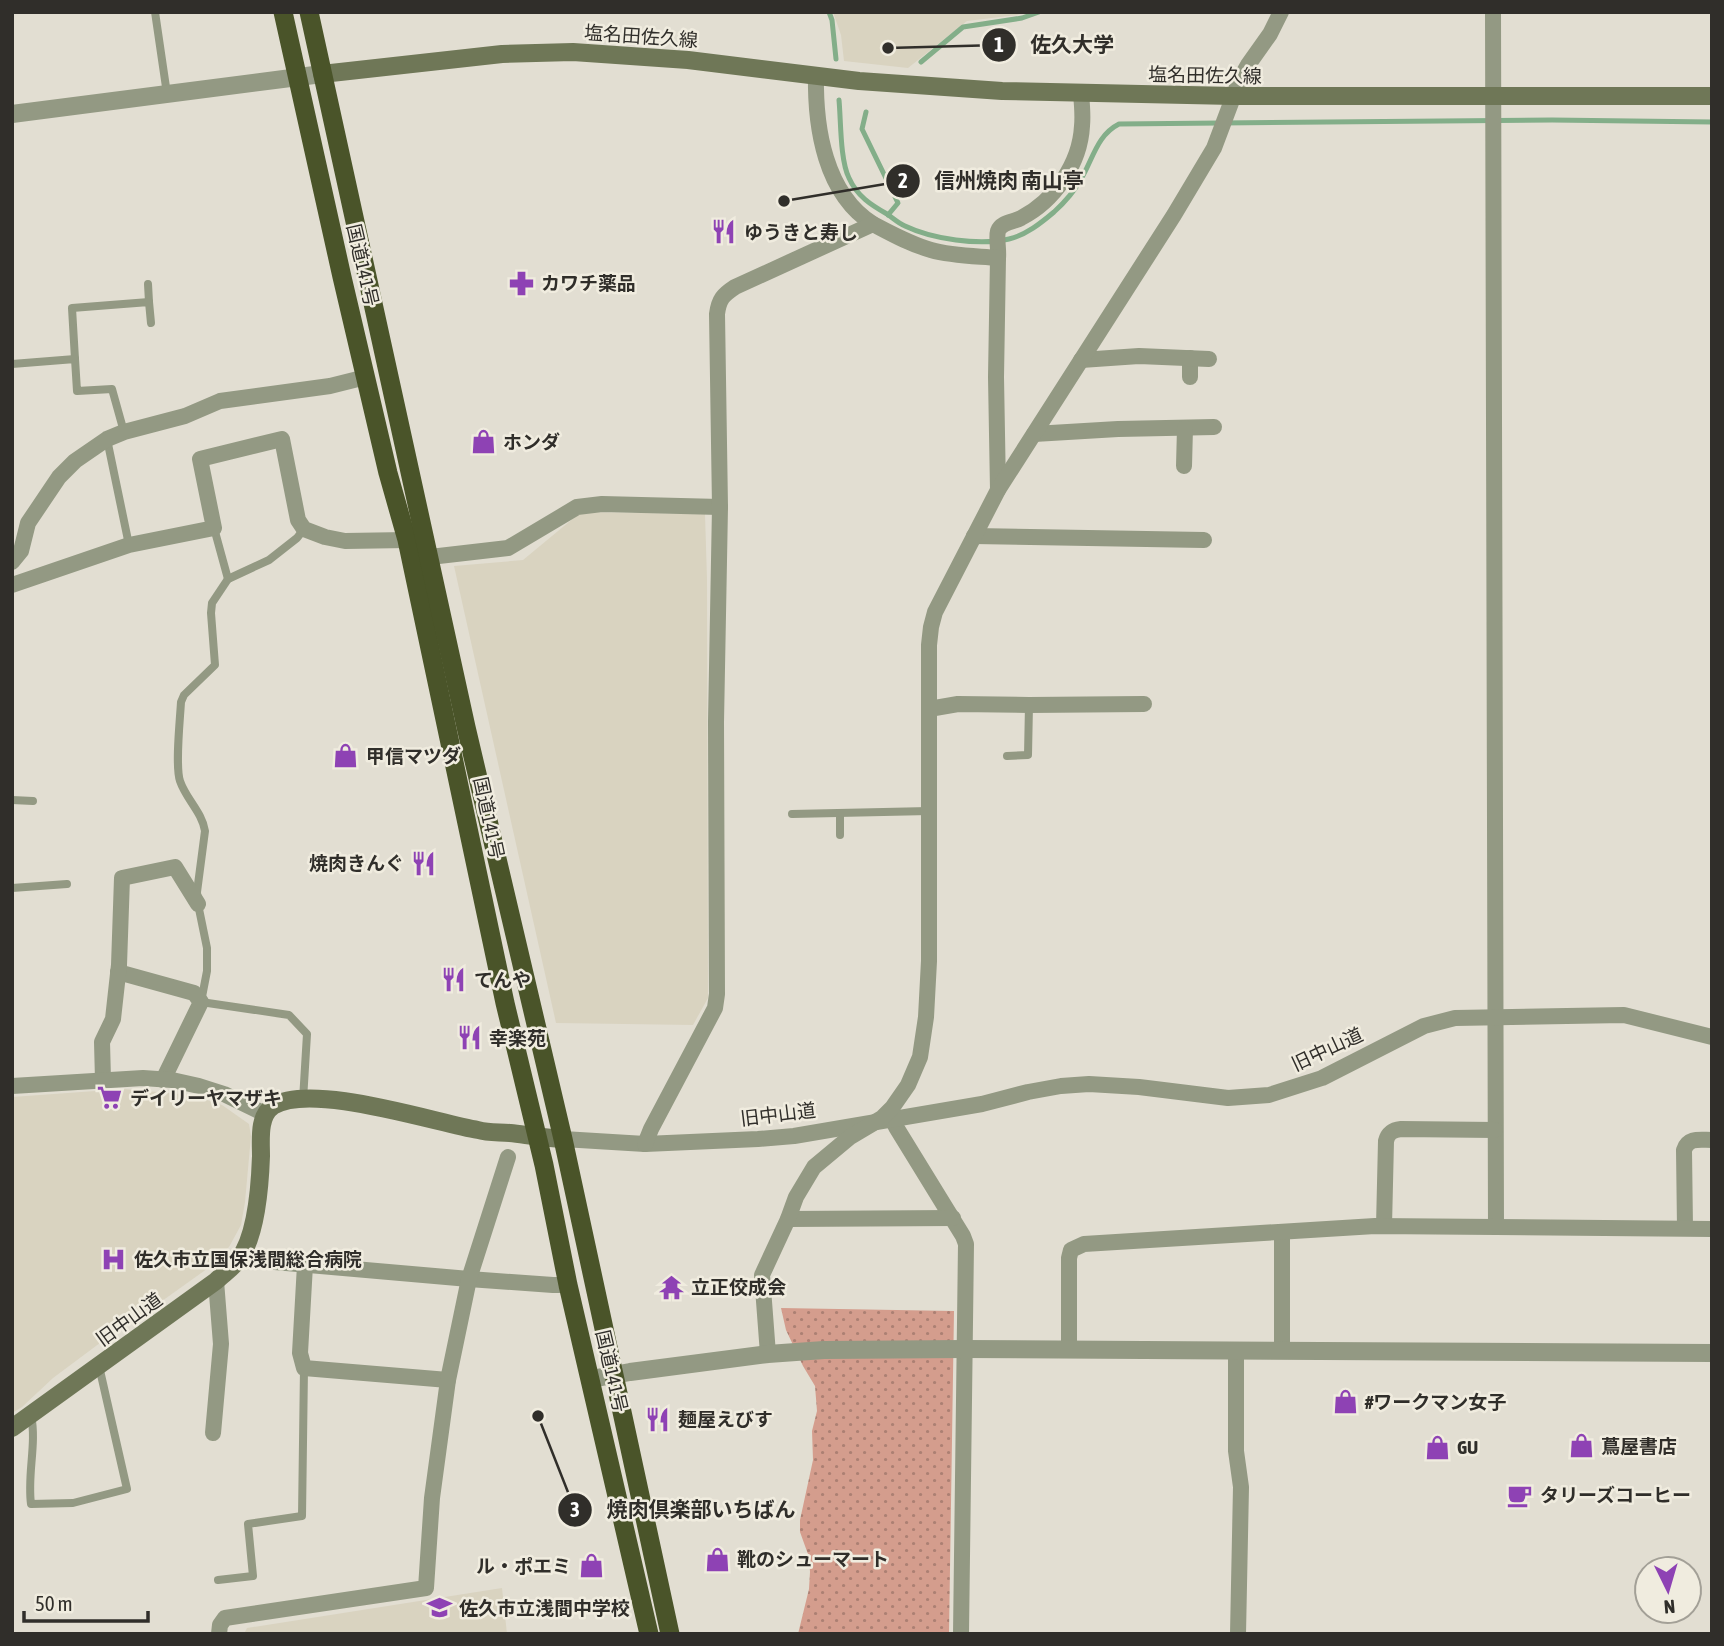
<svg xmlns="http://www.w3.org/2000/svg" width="1724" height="1646" font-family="'Asap Condensed','Noto Sans JP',sans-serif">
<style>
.built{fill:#d9d3c0}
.green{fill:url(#green-dots)}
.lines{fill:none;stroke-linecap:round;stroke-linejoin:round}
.stream{stroke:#83ae89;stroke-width:5}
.service{stroke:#939983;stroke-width:8}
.minor{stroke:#939983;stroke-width:16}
.tertiary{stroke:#939983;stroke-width:18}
.secondary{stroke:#6f7757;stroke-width:18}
.trunk{stroke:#4a5429;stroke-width:19}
.labels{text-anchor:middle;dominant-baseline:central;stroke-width:5;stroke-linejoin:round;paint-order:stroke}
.street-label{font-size:19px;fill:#302e2a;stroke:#f0ecdf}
.poi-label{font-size:19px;font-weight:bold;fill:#302e2a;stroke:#f0ecdf;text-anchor:start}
.leader{fill:none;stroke:#302e2a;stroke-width:2.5}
.callout-dot{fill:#302e2a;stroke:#f0ecdf;stroke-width:2.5}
.mark-label{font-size:21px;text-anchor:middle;font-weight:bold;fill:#fff}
.callout-label{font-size:21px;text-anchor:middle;font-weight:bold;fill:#302e2a;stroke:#f0ecdf;stroke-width:5;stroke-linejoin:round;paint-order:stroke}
</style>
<defs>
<pattern id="green-dots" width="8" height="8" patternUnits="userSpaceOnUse" patternTransform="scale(1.75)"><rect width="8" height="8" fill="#d49d8d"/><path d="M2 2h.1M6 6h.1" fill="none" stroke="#ac8073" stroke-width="1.8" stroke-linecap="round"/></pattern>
</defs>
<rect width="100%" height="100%" fill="#e2ded2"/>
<!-- built -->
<g class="built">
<path d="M833,12H1025L1017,15L967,21L908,68L844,61L841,35Z"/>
<path d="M581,512L705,514L707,579L708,998L693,1025L556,1023L454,566L523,560Z"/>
<path d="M123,1089L192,1095L222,1105L249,1124L251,1136L245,1202L241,1225L229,1247L204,1271L162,1301L116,1331L53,1378L22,1407L12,1413V1097Z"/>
<path d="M502,1588L507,1634H244L247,1628Z"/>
</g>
<!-- green -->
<path class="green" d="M781,1308L954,1311L949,1634H798L809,1589L810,1572L809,1557L800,1532V1520L813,1460L812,1431L817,1411L815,1386L803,1366L786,1330Z"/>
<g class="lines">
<!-- stream -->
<g class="stream">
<path d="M829,12L832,20L836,59"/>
<path d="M921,62L963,27L1022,18L1039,12"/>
<path d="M839,100C841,121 840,160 849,178C857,196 871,205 887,214C893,218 898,223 905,226C932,239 979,246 1009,239C1026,235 1041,223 1054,212C1065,202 1074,192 1081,179C1093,159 1097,135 1119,124L1552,120L1712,122"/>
<path d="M866,112L862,129L898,203L888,215"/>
</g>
<!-- service -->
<g class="service">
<path d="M155,12L167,94"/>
<path d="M148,284L149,302"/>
<path d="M75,359L72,308L149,302L151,323"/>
<path d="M12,364L75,359L77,391L112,389L124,432"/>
<path d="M107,439L129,545"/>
<path d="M214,528L228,579"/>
<path d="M1007,756L1028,755L1029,705"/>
<path d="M12,800L33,801"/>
<path d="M840,813V835"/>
<path d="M792,814L929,811"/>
<path d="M12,888L67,884"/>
<path d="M303,1100L307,1034L289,1015L201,1002L207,971V948L198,904L197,892L205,831C202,812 186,799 180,781C175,766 180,720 181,702L184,695L215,665L211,613L212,603L228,579L269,560L297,538L304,529"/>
<path d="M31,1415C37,1444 27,1474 31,1504L73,1503L127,1489L99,1366"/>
<path d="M218,1580L253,1576L248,1524L302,1516L304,1368"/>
</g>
<!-- minor -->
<g class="minor">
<path d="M1493,12L1496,1227"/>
<path d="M816,75C815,128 825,194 873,224"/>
<path d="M998,258C999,250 996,238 998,231C1001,222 1014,222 1021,218C1054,201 1080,164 1082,126C1083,116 1082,104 1081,94"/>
<path d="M1190,358V377"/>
<path d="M1081,360L1139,356L1209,359"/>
<path d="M1034,434L1118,429L1214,427"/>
<path d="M1184,466L1185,428"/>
<path d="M974,536L1204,540"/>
<path d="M430,557L508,548L577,507L602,504L720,507"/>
<path d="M12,562L21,551L28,523L59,477L75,461L107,439L124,432L185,416L220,401L330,386L366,377"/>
<path d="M12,585L129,545L214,528L200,459L282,439L298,520L304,529L325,537L345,541L407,540"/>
<path d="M929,709L958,704L1029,705L1144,704"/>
<path d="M118,972L194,993L201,1002L163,1080"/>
<path d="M103,1080L102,1042L113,1019L119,965L122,878L175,867L198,904"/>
<path d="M12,1086L143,1078L172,1080L199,1086L224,1094L265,1114"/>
<path d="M892,1119L896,1127L963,1236L966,1244L961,1634"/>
<path d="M563,1139L645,1144L758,1139L794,1136L982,1104L1028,1092L1061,1086L1089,1084L1139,1087L1228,1098L1269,1095L1322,1078L1424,1026L1455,1018L1624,1015L1712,1037"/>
<path d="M645,1144L651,1129L715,1008L717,994L716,722L720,507L717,314C719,299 723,295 735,287L873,224C892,234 910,244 931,250C952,256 976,256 998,258L996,377L998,490"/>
<path d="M788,1219L953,1218"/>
<path d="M1384,1226L1386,1141C1388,1133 1392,1130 1401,1129L1495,1130"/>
<path d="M1685,1228L1684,1150C1688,1137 1700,1140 1712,1140"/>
<path d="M1282,1233V1351"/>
<path d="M240,1259L469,1279L553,1285H568"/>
<path d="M305,1265L300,1353L304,1368L448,1380"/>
<path d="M1069,1350V1258L1071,1250L1084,1244L1375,1226L1712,1229"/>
<path d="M1236,1351V1451L1241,1487L1238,1634"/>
<path d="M768,1354L762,1275L788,1219L796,1197L814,1167L850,1137L882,1118L892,1108L908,1085L920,1057L926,1017L929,961V645L931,627L935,612L998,490L1174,215L1214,148L1240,79L1248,65L1270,34L1281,12"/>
<path d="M213,1433L221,1344L216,1281"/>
<path d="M219,1634L220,1625L225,1618L426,1588L432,1498L448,1380L469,1279L508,1157"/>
</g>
<!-- tertiary -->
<g class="tertiary">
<path d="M12,114L322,74"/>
<path d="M591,1379L630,1372L768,1354L824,1350L965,1349L1712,1353"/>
</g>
<!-- secondary -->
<g class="secondary">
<path d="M322,74L502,54L573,52L688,60L859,81L1002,91L1233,96H1712"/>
<path d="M12,1428L216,1281C223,1274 233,1268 239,1259C257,1235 260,1185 261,1156C261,1140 258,1116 273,1106C311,1082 433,1122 478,1130C488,1133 499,1132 510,1133C527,1135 545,1138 563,1139"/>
</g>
<!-- trunk -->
<g class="trunk">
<path d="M283,12L342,277L388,473L407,540L505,1003L544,1165L568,1285L649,1634"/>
<path d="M309,12L466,727L563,1139L670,1634"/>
</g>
</g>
<!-- icons -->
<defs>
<symbol id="restaurant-bare" viewBox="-9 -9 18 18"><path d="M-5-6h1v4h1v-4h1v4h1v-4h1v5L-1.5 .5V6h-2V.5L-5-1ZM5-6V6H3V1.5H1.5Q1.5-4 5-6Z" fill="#8e42b4" stroke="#f0ecdf" stroke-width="2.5" paint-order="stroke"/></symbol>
<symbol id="pharmacy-bare" viewBox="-9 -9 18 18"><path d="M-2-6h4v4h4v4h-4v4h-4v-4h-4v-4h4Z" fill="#8e42b4" stroke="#f0ecdf" stroke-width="2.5" paint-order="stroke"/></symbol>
<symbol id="shop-bare" viewBox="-9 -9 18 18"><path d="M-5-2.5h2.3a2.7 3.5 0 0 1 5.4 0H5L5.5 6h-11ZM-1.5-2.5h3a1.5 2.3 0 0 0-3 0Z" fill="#8e42b4" stroke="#f0ecdf" stroke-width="2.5" paint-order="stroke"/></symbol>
<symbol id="supermarket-bare" viewBox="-9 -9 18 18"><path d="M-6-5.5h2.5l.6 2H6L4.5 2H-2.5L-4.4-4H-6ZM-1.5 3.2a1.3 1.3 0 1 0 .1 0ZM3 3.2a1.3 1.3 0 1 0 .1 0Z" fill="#8e42b4" stroke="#f0ecdf" stroke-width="2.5" paint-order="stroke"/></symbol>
<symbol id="hospital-bare" viewBox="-9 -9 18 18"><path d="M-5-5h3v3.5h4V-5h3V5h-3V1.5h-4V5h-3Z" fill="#8e42b4" stroke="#f0ecdf" stroke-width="2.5" paint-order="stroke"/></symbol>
<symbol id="temple-bare" viewBox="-9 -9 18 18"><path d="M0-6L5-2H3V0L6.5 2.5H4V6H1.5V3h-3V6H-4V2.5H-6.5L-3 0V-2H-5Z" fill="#8e42b4" stroke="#f0ecdf" stroke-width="2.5" paint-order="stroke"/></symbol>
<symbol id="cafe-bare" viewBox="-9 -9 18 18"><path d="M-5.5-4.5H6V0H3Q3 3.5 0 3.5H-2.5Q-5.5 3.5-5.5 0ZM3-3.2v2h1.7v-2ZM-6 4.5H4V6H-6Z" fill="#8e42b4" stroke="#f0ecdf" stroke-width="2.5" paint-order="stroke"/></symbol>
<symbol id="school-bare" viewBox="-9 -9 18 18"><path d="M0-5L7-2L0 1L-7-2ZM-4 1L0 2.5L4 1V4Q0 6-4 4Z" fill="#8e42b4" stroke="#f0ecdf" stroke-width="2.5" paint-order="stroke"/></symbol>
</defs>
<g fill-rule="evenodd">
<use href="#restaurant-bare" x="706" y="214" width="35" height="35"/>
<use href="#pharmacy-bare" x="504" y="266" width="35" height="35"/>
<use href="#shop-bare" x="466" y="424" width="35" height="35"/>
<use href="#shop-bare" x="328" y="738" width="35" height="35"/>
<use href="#restaurant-bare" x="406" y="846" width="35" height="35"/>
<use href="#restaurant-bare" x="436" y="962" width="35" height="35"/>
<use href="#restaurant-bare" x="452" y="1020" width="35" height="35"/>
<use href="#supermarket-bare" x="92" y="1080" width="35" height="35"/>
<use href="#hospital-bare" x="96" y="1242" width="35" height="35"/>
<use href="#temple-bare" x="654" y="1270" width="35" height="35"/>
<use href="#shop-bare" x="1328" y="1384" width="35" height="35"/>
<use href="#restaurant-bare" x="640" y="1402" width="35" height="35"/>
<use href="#shop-bare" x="1564" y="1428" width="35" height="35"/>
<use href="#shop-bare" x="1420" y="1430" width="35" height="35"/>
<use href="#cafe-bare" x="1502" y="1478" width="35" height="35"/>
<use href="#shop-bare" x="700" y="1542" width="35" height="35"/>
<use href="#shop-bare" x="574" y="1548" width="35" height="35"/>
<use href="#school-bare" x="422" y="1590" width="35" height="35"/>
</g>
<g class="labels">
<!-- street labels -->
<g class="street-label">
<text transform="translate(641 36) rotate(4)">塩名田佐久線</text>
<text transform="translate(1205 75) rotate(1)">塩名田佐久線</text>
<text transform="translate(363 265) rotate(77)">国道141号</text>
<text transform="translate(489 818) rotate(78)">国道141号</text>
<text transform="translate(1327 1049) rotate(-25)">旧中山道</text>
<text transform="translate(778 1114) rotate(-7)">旧中山道</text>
<text transform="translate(129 1319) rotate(-36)">旧中山道</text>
<text transform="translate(612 1371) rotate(77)">国道141号</text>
</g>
<!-- poi labels -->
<g class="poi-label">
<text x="744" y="232">ゆうきと寿し</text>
<text x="541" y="283">カワチ薬品</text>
<text x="503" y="442">ホンダ</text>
<text x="366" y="756">甲信マツダ</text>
<text x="404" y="863" text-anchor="end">焼肉きんぐ</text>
<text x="474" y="980">てんや</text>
<text x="489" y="1038">幸楽苑</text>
<text x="130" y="1098">デイリーヤマザキ</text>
<text x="134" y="1259">佐久市立国保浅間総合病院</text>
<text x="691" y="1287">立正佼成会</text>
<text x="1365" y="1402">#ワークマン女子</text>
<text x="678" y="1419">麺屋えびす</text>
<text x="1601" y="1446">蔦屋書店</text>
<text x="1457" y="1447">GU</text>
<text x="1540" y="1495">タリーズコーヒー</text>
<text x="737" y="1559">靴のシューマート</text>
<text x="571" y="1566" text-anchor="end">ル・ポエミ</text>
<text x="459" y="1608">佐久市立浅間中学校</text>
</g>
</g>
<!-- callouts -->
<path class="leader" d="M888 48L999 45M784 201L903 181M538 1416L575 1510"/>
<g class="callout-dot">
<circle cx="888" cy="48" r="7"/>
<circle cx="784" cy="201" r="7"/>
<circle cx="538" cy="1416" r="7"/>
<circle cx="999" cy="45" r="18"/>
<circle cx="903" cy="181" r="18"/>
<circle cx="575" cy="1510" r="18"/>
</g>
<g class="mark-label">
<text x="999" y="52">1</text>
<text x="903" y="188">2</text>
<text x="575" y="1517">3</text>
</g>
<g class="callout-label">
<text x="1072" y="52">佐久大学</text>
<text x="1009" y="188">信州焼肉 南山亭</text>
<text x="701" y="1517">焼肉倶楽部いちばん</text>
</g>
<!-- border -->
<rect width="1724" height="1646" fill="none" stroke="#302e2a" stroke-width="28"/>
<!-- north arrow -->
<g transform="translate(1668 1590) rotate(175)"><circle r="33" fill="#f0ecdf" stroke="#a3a097" stroke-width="2"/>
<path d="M0-5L12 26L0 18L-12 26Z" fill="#8e42b4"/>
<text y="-10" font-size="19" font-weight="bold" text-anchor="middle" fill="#302e2a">N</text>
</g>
<!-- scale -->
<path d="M24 1611v10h124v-10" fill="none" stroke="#302e2a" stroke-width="3.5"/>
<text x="35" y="1611" font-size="21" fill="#302e2a" stroke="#f0ecdf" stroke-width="5" paint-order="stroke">50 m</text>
</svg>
